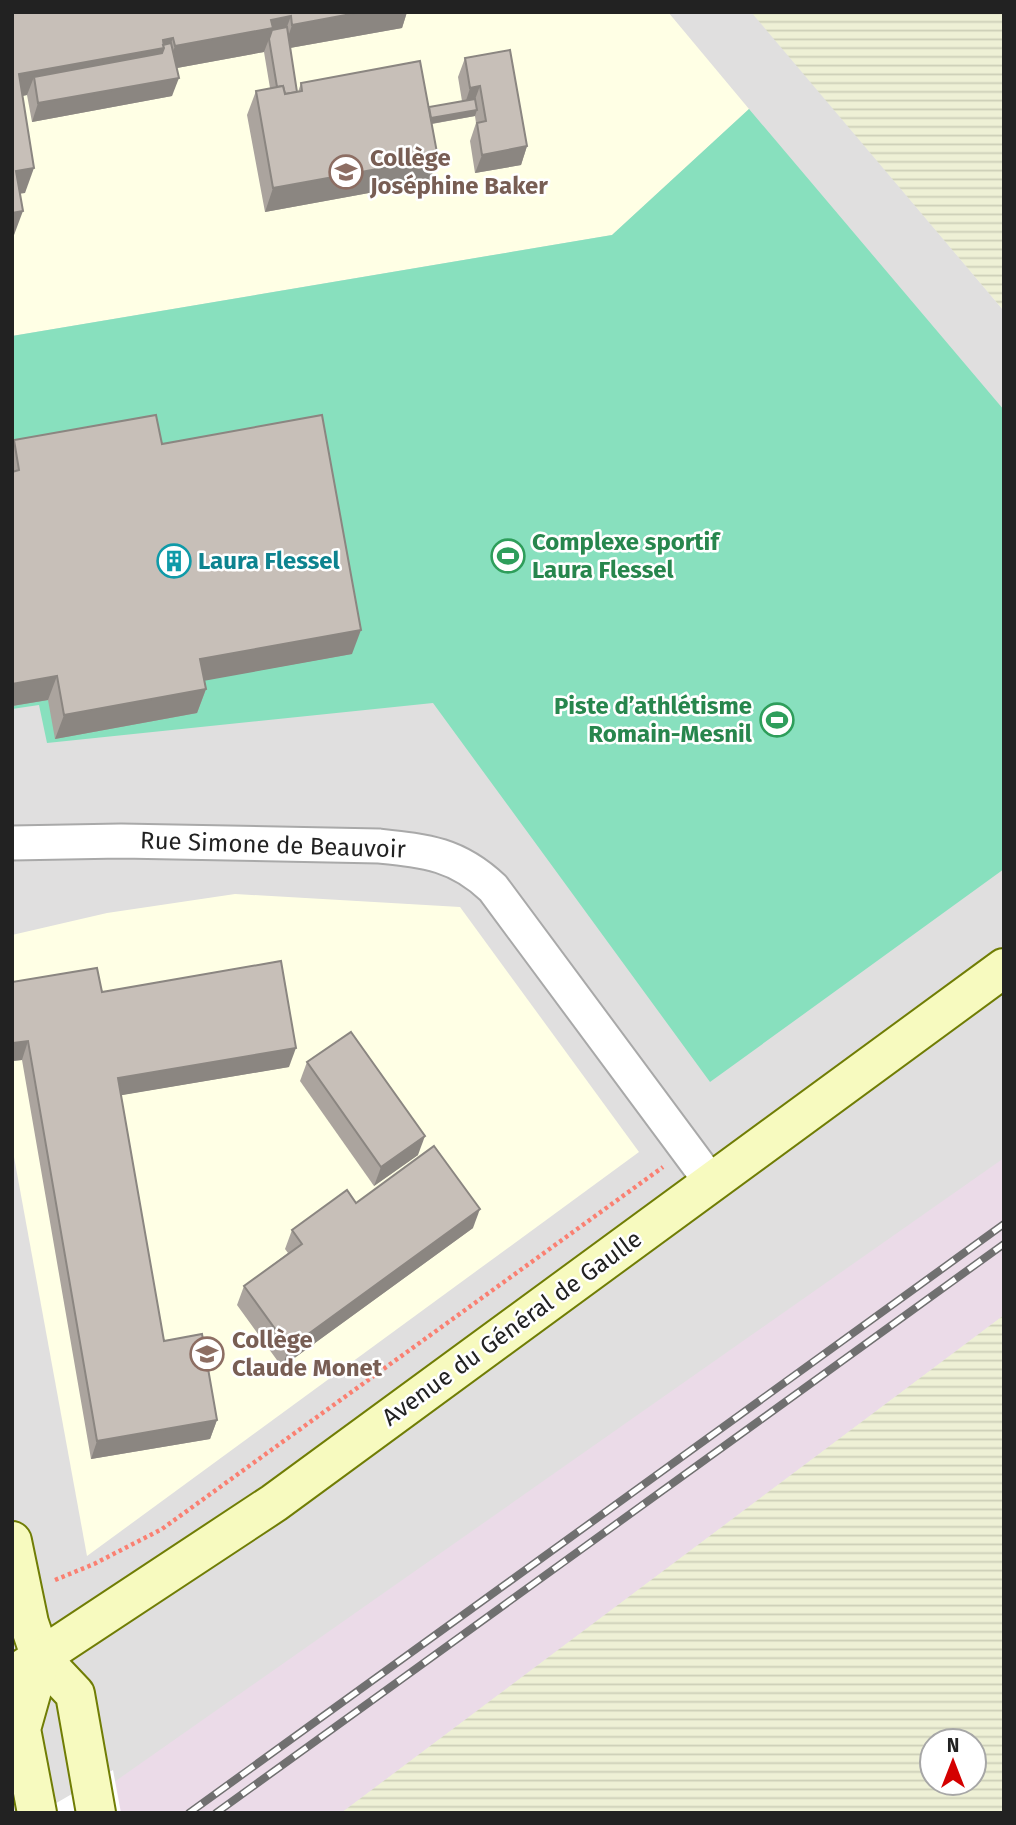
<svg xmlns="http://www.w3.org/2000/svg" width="1016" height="1825" font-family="'Fira Sans',sans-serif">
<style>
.residential{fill:#e0dfdf}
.education{fill:#ffffe5}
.railway{fill:#ebdbe8}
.farmland{fill:url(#farmland-rules);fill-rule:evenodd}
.pitch{fill:#88e0be}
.pier{fill:#fff}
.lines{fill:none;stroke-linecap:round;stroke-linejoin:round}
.street-casing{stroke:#a9a9a9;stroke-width:37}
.secondary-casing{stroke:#707d05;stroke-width:42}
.path{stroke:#fa8072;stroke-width:4.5;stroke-dasharray:3.5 3.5;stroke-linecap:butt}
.street{stroke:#fff;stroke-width:33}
.secondary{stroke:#f7fabf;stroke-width:38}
.rail-casing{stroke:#707070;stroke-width:8}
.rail{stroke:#fff;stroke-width:5;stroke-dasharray:16;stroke-linecap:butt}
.wall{fill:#aba49e}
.shaded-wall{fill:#8b8681}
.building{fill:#c7bfb8;stroke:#8b8681;stroke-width:2}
.labels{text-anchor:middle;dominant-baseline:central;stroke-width:5;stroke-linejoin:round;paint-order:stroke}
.education-label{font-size:24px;font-weight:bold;fill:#785e54;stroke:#fff;text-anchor:start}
.leisure-label{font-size:24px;font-weight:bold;fill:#27864d;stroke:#fff;text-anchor:start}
.culture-label{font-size:24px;font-weight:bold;fill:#0d838f;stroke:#fff;text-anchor:start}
.street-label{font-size:24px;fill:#222;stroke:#fff}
</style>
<defs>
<pattern id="farmland-rules" width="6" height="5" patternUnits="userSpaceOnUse" patternTransform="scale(1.75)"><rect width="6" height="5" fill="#eef0d5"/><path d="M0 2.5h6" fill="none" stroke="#ccceb7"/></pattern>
</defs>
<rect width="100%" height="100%" fill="#f2efe9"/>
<!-- residential -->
<path class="residential" d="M12,12H752L1004,311V1315L341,1813H12Z"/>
<!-- education -->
<g class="education">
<path d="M12,12H668L749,109L612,235L12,336Z"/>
<path d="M235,894L460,907L639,1152L87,1556L12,1146V935L107,913Z"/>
</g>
<!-- railway -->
<path class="railway" d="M1004,1158V1315L341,1813H70Z"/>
<!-- farmland -->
<g class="farmland">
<path d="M751,12H1004V311Z"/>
<path d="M1004,1315V1813H341ZM932,1741H974V1783H932Z"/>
</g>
<!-- pitch -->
<path class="pitch" d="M749,109L1004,410V869L710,1082L433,703L47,743L39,705L12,709V336L612,235Z"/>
<!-- pier -->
<path class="pier" d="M113,1770L121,1813H39L65,1798Z"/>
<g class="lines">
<defs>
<path id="street" d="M12,843L121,841L379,846C427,851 457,854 493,888L711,1182"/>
<g id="secondary">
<path d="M12,1541L29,1623L41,1658L75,1694L96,1813"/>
<path d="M12,1676L274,1503L1004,968"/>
<path d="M37,1813L21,1729L41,1658"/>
</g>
</defs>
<!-- street casing -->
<use href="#street" class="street-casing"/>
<!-- secondary casing -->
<use href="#secondary" class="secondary-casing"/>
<!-- path -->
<path class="path" d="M55,1580L94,1564L162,1529L663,1167"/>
<!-- street -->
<use href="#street" class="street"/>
<!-- secondary -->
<use href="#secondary" class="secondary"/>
<defs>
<g id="rail">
<path d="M189,1813L1004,1224"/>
<path d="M216,1813L1004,1244"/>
</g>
</defs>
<!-- rail casing -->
<use href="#rail" class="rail-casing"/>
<!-- rail -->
<use href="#rail" class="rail"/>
</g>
<!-- wall -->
<g class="wall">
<path d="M12,12H407L402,28L290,48L297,92H298L301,83L429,107L462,101L458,77L465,58L527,146L521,165L475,173L470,141L476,123L475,116L432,124L438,158L429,182L265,212L247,115L256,91L270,88L264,52L177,68L172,96L32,122L27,95L22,96L25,193H20L14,235Z"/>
<path d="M14,440L162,444L352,654L204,680L206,689L197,713L55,739L48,700L12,706V445Z"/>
<path d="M12,982L102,992L289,1067L121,1095L164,1341L217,1420L210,1439L91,1459L22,1060L12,1061Z"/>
<path d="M307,1062L418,1155L374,1186L300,1081Z"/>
<path d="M356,1203L473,1228L282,1367L237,1305L244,1286L288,1253L285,1249L292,1230Z"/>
</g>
<!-- shaded-wall -->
<g class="shaded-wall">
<path d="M362,12H407L402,28L284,49L292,25Z"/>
<path d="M291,16L282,40L269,39L264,52L166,70L175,46L271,20Z"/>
<path d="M173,38L164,62L34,77L27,95L12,98L19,74Z"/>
<path d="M179,78L172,96L32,122L38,103Z"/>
<path d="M480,86L473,105L464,107L470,88Z"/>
<path d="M477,110L475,116L419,126L422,120Z"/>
<path d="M527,146L521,165L475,173L482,155Z"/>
<path d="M438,158L429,182L265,212L273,188Z"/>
<path d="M34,168L25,193L12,195L16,171Z"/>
<path d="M23,211L14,235H12V213Z"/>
<path d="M361,630L352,654L192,683L200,659Z"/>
<path d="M57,676L48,700L12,706V684Z"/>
<path d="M206,689L197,713L55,739L64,715Z"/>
<path d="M28,1041L22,1060L12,1061L13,1043Z"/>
<path d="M296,1048L289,1067L111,1097L118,1078Z"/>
<path d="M425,1136L418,1155L374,1186L381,1167Z"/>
<path d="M480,1209L473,1228L282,1367L289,1348Z"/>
<path d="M217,1420L210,1439L91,1459L97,1441Z"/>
</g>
<!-- building -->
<g class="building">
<path d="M12,12H362L292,25L291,16L271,20L273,28L175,46L173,38L163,40L164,48L19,74L34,168L16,171L23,211L12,213Z"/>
<path d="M287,27L297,92L285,94L283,86L277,87L269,39L272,30Z"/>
<path d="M171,43L179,78L38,103L34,77L162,53L164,48L163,45Z"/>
<path d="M510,50L527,146L482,155L477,123L486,121L480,86L470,88L465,58Z"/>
<path d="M420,61L438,158L273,188L256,91L283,86L285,94L302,91L301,83Z"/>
<path d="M475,99L477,110L431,118L429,107Z"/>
<path d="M156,415L162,444L322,415L361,630L200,659L206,689L64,715L57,676L12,684V472L19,470L14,440Z"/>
<path d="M281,961L296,1048L118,1078L164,1341L202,1334L217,1420L97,1441L28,1041L13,1043L12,982L97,968L102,992Z"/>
<path d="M351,1032L425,1136L381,1167L307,1062Z"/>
<path d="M434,1146L480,1209L289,1348L244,1286L302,1244L292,1230L347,1190L356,1203Z"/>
</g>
<!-- icons -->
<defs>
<symbol id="school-ring" viewBox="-11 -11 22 22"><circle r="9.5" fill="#fff" stroke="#8d6e63" stroke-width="1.5"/><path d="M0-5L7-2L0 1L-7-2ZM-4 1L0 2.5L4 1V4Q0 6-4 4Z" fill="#8d6e63"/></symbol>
<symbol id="stadium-ring" viewBox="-11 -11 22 22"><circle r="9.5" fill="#fff" stroke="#2e9e5b" stroke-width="1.5"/><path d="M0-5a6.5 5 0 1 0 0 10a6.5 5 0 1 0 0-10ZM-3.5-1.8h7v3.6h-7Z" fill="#2e9e5b"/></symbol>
<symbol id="building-ring" viewBox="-11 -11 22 22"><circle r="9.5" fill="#fff" stroke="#0f9aa8" stroke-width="1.5"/><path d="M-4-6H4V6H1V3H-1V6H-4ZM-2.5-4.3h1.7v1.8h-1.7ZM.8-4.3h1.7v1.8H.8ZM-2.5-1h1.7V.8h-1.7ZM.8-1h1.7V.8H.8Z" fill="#0f9aa8"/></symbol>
</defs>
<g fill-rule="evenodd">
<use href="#school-ring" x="327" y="153" width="38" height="38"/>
<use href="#stadium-ring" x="489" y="537" width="38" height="38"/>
<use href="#building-ring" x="155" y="542" width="38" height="38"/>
<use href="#stadium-ring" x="758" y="701" width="38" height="38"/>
<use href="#school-ring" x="188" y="1335" width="38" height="38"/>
</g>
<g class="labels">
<!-- education labels -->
<g class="education-label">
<text x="370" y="158">Collège<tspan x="370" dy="28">Joséphine Baker</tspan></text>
<text x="232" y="1340">Collège<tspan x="232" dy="28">Claude Monet</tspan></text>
</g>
<!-- leisure labels -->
<g class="leisure-label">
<text x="532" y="542">Complexe sportif<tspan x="532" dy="28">Laura Flessel</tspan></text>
<text x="752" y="706" text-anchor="end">Piste d’athlétisme<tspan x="752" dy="28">Romain-Mesnil</tspan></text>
</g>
<!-- culture labels -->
<g class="culture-label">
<text x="198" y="561">Laura Flessel</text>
</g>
<!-- street labels -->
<g class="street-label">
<text transform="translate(273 845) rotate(2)">Rue Simone de Beauvoir</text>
<text transform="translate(512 1328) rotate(-36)">Avenue du Général de Gaulle</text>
</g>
</g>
<!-- border -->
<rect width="1016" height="1825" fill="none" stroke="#222222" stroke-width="28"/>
<!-- north arrow -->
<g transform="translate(953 1762)"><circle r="33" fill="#ffffff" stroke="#a7a7a7" stroke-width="2"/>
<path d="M0-5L12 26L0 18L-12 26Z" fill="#d40000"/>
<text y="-10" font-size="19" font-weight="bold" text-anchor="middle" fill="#222222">N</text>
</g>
</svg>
